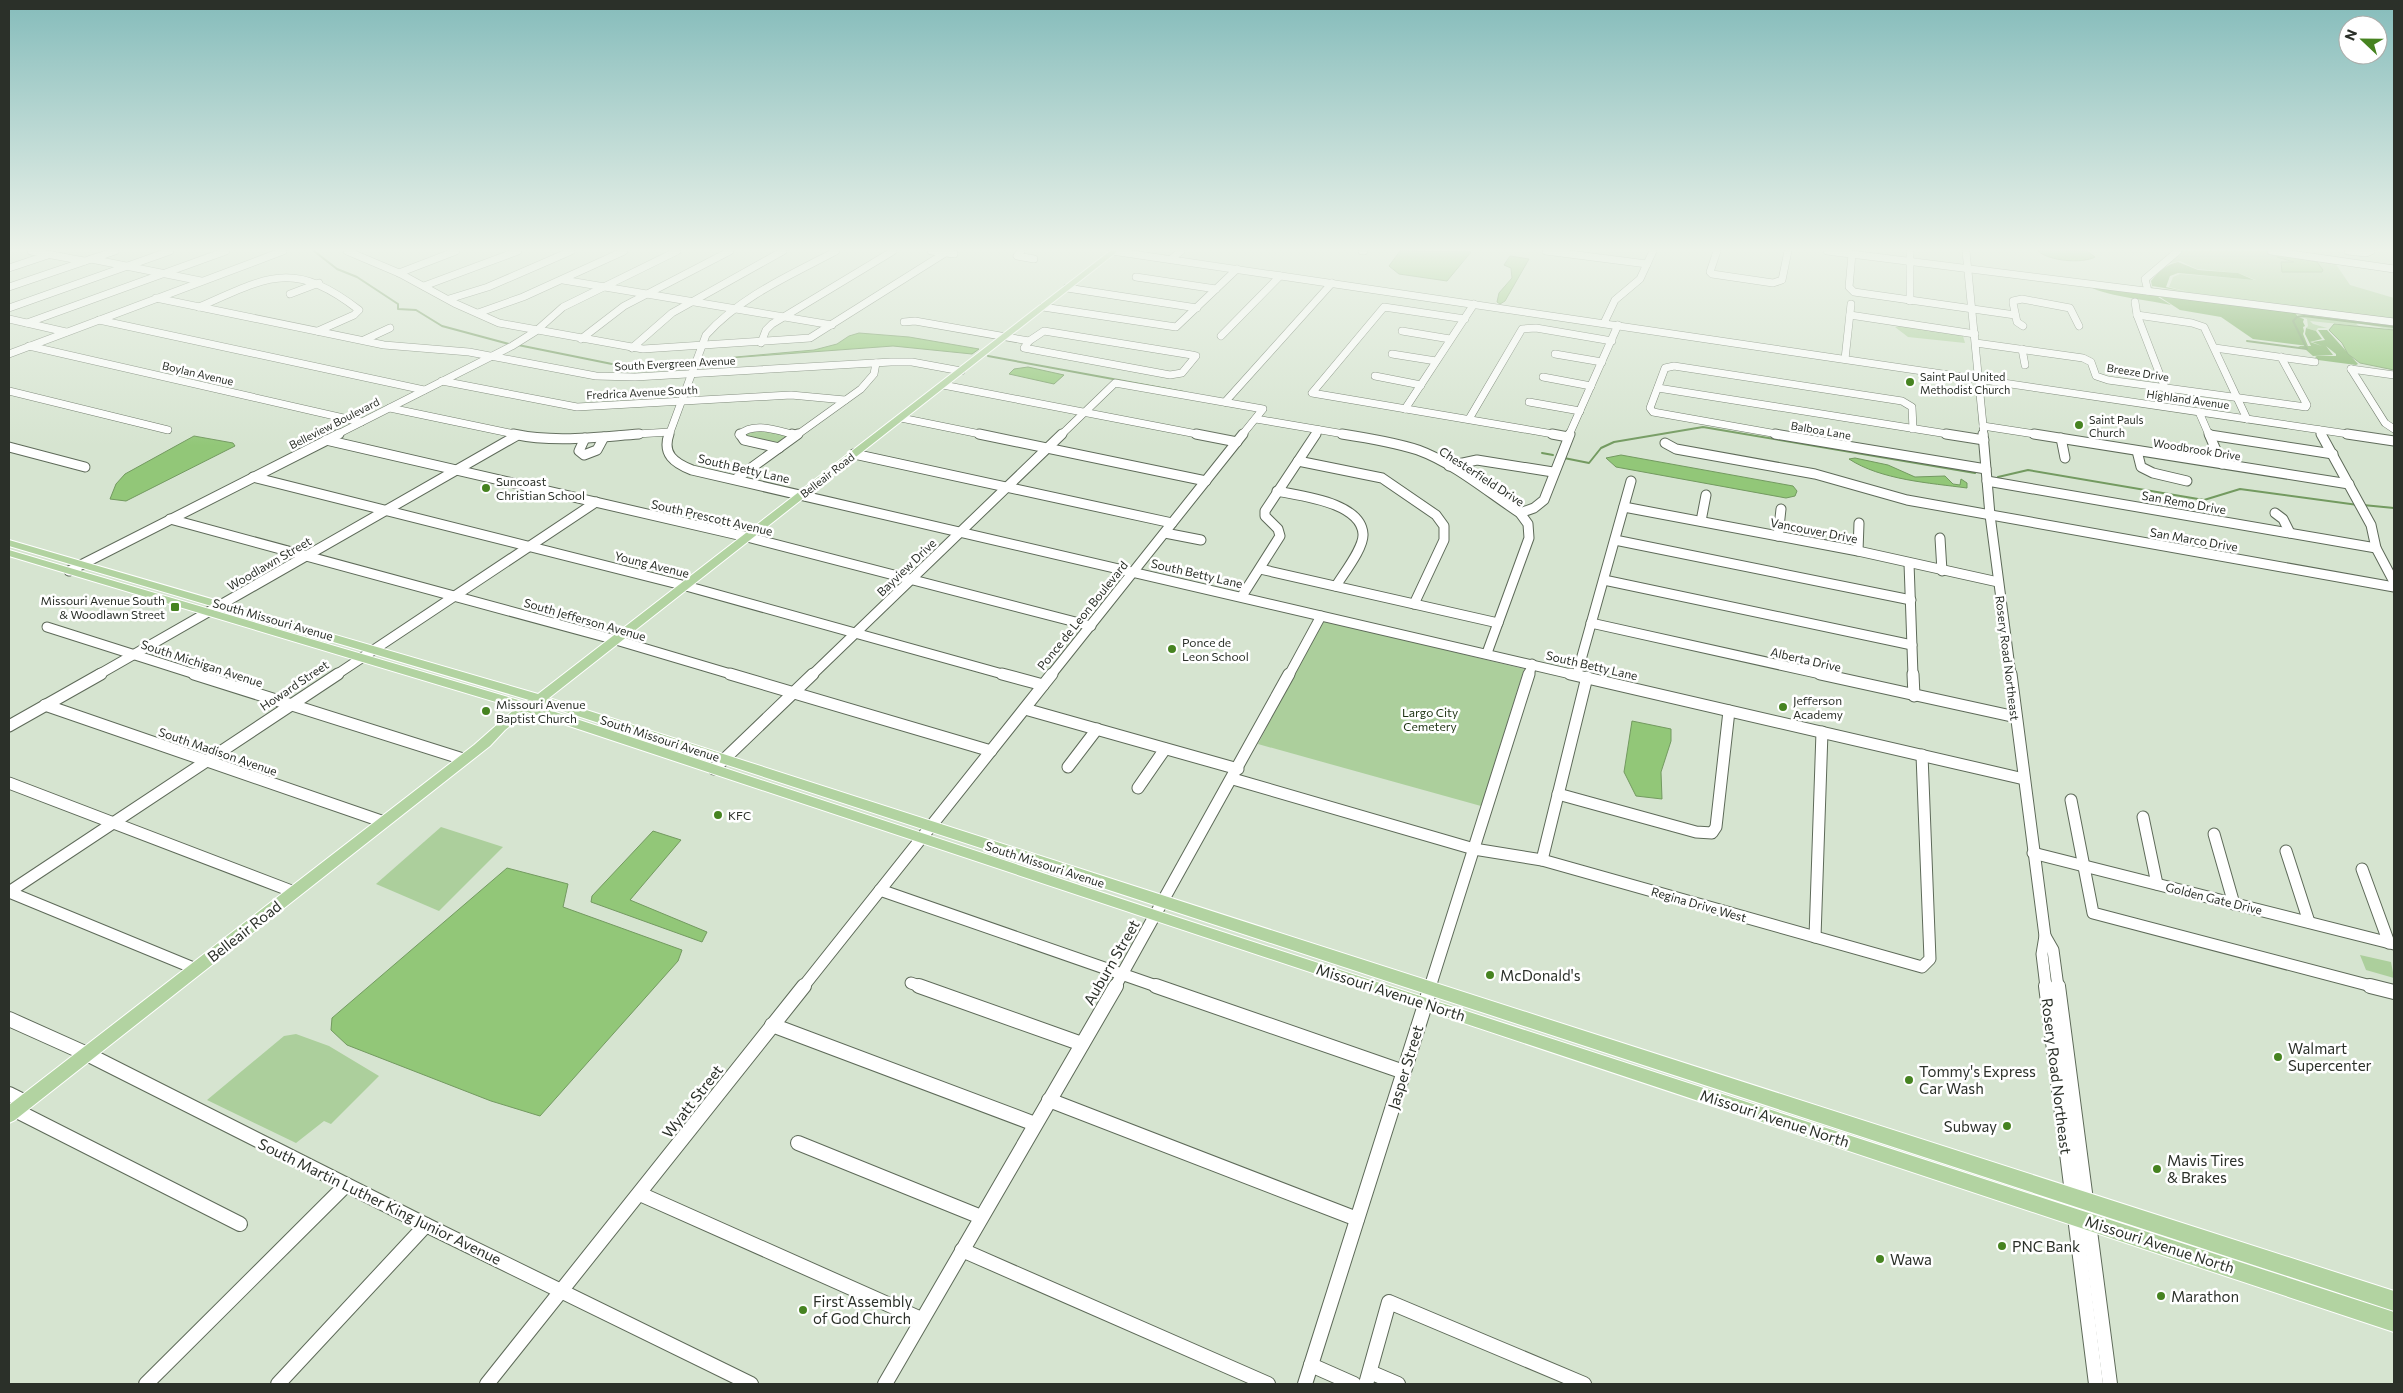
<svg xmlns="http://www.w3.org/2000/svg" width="2403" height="1393" font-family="Commissioner,sans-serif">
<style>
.green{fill:#accf9c;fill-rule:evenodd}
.forest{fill:#78ac5e}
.water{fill:#92c778;stroke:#739a60}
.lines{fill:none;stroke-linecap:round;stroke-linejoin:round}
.stream{stroke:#739a60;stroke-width:2}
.minor-far3-casing{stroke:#5e6a59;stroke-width:8}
.minor-far2-casing{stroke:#5e6a59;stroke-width:11}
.minor-far1-casing{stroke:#5e6a59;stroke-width:13}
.minor-casing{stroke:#5e6a59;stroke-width:16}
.major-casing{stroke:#fff;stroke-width:2}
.minor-far3{stroke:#fff;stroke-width:7}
.minor-far2{stroke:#fff;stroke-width:9}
.minor-far1{stroke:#fff;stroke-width:11}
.minor{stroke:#fff;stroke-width:14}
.major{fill:#b2d3a1;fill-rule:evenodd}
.poi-dot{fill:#468320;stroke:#fff;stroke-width:2}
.labels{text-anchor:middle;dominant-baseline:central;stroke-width:5;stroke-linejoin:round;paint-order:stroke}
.far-street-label{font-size:11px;fill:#2b3029;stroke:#fff}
.far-poi-label{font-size:11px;fill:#2b3029;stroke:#fff;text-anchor:start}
.street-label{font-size:12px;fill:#2b3029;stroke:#fff}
.poi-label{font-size:12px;fill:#2b3029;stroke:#fff;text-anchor:start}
.park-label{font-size:12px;fill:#1c3111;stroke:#fff}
.near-street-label{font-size:15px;fill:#2b3029;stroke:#fff}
.near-poi-label{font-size:15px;fill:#2b3029;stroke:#fff;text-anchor:start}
</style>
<rect width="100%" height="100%" fill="#d6e4d0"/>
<!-- green -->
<g class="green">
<path d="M2181,251H2267L2333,260L2350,285L2394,298V321L2151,290L2148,281L2150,278L2149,284L2154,288L2185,291L2169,287L2173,277L2180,274L2256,280L2238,273L2197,269L2180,261L2166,264ZM2277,254L2317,262L2323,270L2322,272H2282L2281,262H2295L2277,257Z"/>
<path d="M2293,309L2394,322V330L2358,323L2356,324L2359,326L2310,321L2313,324L2327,328H2318L2316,331L2306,328L2308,326L2307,319L2298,316Z"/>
<path d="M1901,326L1959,335L1963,336L1965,343L1908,337L1895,327Z"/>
<path d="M755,429L789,436L779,445L745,439L743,434Z"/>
<path d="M1322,620L1524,669L1481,806L1258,744Z"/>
<path d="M441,827L503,847L439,911L376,884Z"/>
<path d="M2360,955L2391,962L2394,978L2366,970Z"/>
<path d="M296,1034L329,1046L379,1076L331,1124L324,1121L296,1143L207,1100L284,1036Z"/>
</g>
<!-- forest -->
<g class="forest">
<path d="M2178,262L2198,270L2238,273L2254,280L2178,273L2170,276L2166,287L2183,291L2152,286L2151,281C2159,271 2166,265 2178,262Z"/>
<path d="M2088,285L2293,309L2298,317L2304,319L2303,322L2305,326L2303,327L2304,331L2303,334L2308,346L2253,339L2221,317L2180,310L2160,297L2167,296L2158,297L2171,305C2154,301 2097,295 2088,285Z"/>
<path d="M2306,328L2316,331L2322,339L2310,342L2322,346L2312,342L2325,340L2318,330H2327L2358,364L2356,365L2318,360L2315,357L2317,356H2336V354L2326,346L2333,355L2313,356L2305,349L2298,346H2311L2305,334Z"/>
</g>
<!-- water -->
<g class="water">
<path d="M1400,251L1471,252L1447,281L1399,274L1389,266Z"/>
<path d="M2038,251H2087L2095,257C2082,264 2049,261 2038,251Z"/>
<path d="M2277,254L2317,262L2323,270L2322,272H2282L2281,262H2294L2277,257Z"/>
<path d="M1510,256L1529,259L1505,301L1500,304L1497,302L1499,293L1512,278L1511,268L1504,265Z"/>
<path d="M2334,324L2394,330V370L2360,363L2348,354L2342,343L2329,330Z"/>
<path d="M859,333L909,337L979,349L972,354L893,346L702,360L814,350L837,344L849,336Z"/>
<path d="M1028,367L1064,375L1054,384L1009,374L1014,369Z"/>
<path d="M194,436L233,443L235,446L126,501L110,499L116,484L125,474Z"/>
<path d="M1621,455L1793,486L1797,491L1795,496L1786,498L1616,467L1606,458Z"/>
<path d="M1855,458L1888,465L1915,477L1945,476L1953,484L1960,485L1961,479L1967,483V488C1930,483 1881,480 1849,459Z"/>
<path d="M1632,721L1671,729V741L1661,772L1662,799L1636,796L1624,772Z"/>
<path d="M653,831L681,840L630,900L707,932L702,942L591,902L592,896Z"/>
<path d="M507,868L568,884L563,907L682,950L678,961L540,1116L491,1101L347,1045L331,1030L332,1018Z"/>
</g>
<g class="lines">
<!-- stream -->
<g class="stream">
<path d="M314,251L337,269L357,277L398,304V309L416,310L442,326L509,344"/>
<path d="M2247,341L2307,349L2293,321L2297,317L2304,316L2394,327"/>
<path d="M518,345L612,364L689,362"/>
<path d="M988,356L1184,392"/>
<path d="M1542,453L1553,455"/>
<path d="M1564,458L1589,463L1601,448L1614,442L1703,427L1975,473"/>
<path d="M1998,477L2028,470L2204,500L2240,489L2358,505"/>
<path d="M2363,505L2394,508"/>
</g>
<defs>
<g id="minor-far3">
<path d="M31,251L84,261"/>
<path d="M347,251L399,273L454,303L499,323L643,349L810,338L945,253"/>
<path d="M931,251L954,254"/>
<path d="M1021,251L1017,256L1034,259"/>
<path d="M1112,251L2355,435"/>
<path d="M1362,251H1364"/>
<path d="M1546,251L1647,264"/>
<path d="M1717,251L1710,272L1712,274L1773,283L1782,280L1788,251"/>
<path d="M1827,251L2394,322"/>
<path d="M1910,251V301"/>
<path d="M1966,251L1984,435"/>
<path d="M2271,251L2394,269"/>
<path d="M2348,251L2366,253L2371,251"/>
<path d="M1852,254L1849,287L1854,292L2015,315"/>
<path d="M91,259L201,281"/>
<path d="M1171,259L1181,251"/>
<path d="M9,268L48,255"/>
<path d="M399,273L456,251"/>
<path d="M1136,277L1216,289"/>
<path d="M563,280L832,325"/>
<path d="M424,286L518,251"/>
<path d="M9,287L115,251"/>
<path d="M1067,288L1197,308"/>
<path d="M2148,291L2145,279L2178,251"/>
<path d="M290,294L319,283"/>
<path d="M156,298L384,345L469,352L596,376L635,377L891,362H912L961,371"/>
<path d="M449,299L488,287L571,251"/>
<path d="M2135,302L2137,315L2165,388"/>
<path d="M199,307C268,277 293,259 359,310L354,315L318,331"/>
<path d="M1043,307L1176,327L1237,269"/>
<path d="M9,308L170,251"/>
<path d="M478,313L523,297L624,251"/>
<path d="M1850,315L1975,334"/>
<path d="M2137,315L2192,323L2204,327L2247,419"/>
<path d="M9,319L66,332"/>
<path d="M1465,319L1384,307L1312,393L1559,435"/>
<path d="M99,320L424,390"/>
<path d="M904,322L915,321L1029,341"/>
<path d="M27,323L226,251"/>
<path d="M1604,323L1615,300L1640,279L1653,251"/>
<path d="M2023,326L2017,322L2013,303V301L2022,299L2070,308L2079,326"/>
<path d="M1044,331L1192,355L1196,356L1182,373L1170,375L1024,348L1029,341Z"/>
<path d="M1402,331L1450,339"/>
<path d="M1221,336L1280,276"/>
<path d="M581,339L624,306L730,251"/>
<path d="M364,340L390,328"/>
<path d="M761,343L766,330L772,324L893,251"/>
<path d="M1976,343L2083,358L2091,362L2096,376L2108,380L2306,407L2307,405L2281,357"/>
<path d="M29,346L361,422"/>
<path d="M632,348L672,313L783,251"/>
<path d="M2215,348L2315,362"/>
<path d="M2022,349L2025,365"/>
<path d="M9,354L283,251"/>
<path d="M1392,354L1436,361"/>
<path d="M1555,354L1602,362"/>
<path d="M1845,359L1851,304"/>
<path d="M2351,369L2385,423L2394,429"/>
<path d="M2351,369L2394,375"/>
<path d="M1375,376L1421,385"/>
<path d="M1543,377L1591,386"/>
<path d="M442,381L577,407L791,395L845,400"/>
<path d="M943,385L1202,435"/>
<path d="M1658,388L1954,435"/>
<path d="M9,391L168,430"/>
<path d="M1225,402L1332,283"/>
<path d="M1529,402L1580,411"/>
<path d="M390,408L519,435"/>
<path d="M1405,409L1474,304"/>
<path d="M2199,412L2209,435"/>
<path d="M901,418L985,435"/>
<path d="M1256,419L1350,435"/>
<path d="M1469,419L1522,329L1536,328L1612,341"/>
<path d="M1983,426L2041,435"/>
<path d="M2319,430L2322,435"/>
<path d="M336,435L512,346L536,331L563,307L677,251"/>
<path d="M620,435L670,432"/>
<path d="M669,435L706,335C741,296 791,275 836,251"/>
<path d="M739,435C754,421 778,431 796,435"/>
<path d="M797,435L861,389L874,374L876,363"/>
<path d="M1061,435L1115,383L1263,409L1242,435"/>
<path d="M1315,435L1319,430"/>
<path d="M1569,435L1618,325"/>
<path d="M1783,435L1653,412L1650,408L1665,368L1674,366L1902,401L1912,407L1913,429"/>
</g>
<g id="minor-far2">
<path d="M513,434C555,443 597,437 639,434"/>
<path d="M669,434C662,454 674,463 692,470L1575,675"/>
<path d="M740,434L744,440L779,448"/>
<path d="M792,434L796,435"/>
<path d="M979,434L1206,481"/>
<path d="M1196,434L1237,442"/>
<path d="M1342,434C1368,438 1393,442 1418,450C1454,463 1488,492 1520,513L1528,524L1529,538L1487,653"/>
<path d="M1552,434L1568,437"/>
<path d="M1775,434L1986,469"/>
<path d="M1946,434L1984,440"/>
<path d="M1983,434L1990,515L2011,675"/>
<path d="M2034,434L2349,484"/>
<path d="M2209,434L2222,464"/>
<path d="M2321,434L2371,525L2376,548L2394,582"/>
<path d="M2347,434L2394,441"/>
<path d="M2210,435L2333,454"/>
<path d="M585,438L579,451L584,455L597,450L604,437"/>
<path d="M2061,438L2065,458"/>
<path d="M326,440L747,537L1091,626"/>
<path d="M1665,443L1676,449L1815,474L1907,500L2394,587"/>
<path d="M9,447L85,467"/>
<path d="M2137,451L2141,467L2153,473L2187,481"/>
<path d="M854,454L1172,523"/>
<path d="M1298,461L1382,478L1436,515L1444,526V540L1414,604"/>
<path d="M1449,466L1477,460L1553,472"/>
<path d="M253,477L686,586L1006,675"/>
<path d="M736,479L798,434"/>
<path d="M1987,481L2376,548"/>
<path d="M1277,491C1300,496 1361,502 1363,534C1364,548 1343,574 1336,586"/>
<path d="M1624,507L1858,551L1998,582"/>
<path d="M1520,513L1534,508L1544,500L1570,434"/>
<path d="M2275,513L2283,519L2290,533"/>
<path d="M170,519L616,640L734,675"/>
<path d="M1701,521L1706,495"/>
<path d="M1165,533L1201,540"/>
<path d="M1778,536L1781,509"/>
<path d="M1940,538L1942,571"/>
<path d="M1615,540L1911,600"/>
<path d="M1858,551L1859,523"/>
<path d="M1909,563L1913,675"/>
<path d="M1260,569L1498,623"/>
<path d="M69,571L339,434"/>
<path d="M1604,580L1912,645"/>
<path d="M1242,596L1280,536L1278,529L1265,516V511L1316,434"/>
<path d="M1591,623L1825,675"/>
<path d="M47,627L198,675"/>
<path d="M1577,674L1631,481"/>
<path d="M98,675L516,436"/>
<path d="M336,675L596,502"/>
<path d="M812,675L1062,434"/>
<path d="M1051,675L1243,434"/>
<path d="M1289,675L1321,616"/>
<path d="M1529,675L1532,664"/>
</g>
<g id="minor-far1">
<path d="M194,674L463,759"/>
<path d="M730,674L991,751"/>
<path d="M1002,674L1043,685"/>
<path d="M1570,674L2024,779"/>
<path d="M1820,674L2016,717"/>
<path d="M1913,674L1914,696"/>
<path d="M2011,674L2045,936L2042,954L2046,987"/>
<path d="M45,705L384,822"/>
<path d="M1025,709L1238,769"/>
<path d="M9,726L101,674"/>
<path d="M1068,767L1097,729"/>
<path d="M714,769L813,674"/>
<path d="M1233,779L1474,849L1542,860L1922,967L1930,959L1922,755"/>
<path d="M9,783L294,892"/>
<path d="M1138,788L1165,749"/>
<path d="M1558,794L1696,832L1712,833L1716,827L1729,711"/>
<path d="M2071,800L2093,913L2375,987"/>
<path d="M2143,817L2157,884"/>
<path d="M2214,834L2234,904"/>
<path d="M2286,851L2309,922"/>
<path d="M2033,853L2394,944"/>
<path d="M1542,860L1587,677"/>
<path d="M2362,869L2389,943"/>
<path d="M880,890L1159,987"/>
<path d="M9,892L338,674"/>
<path d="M9,892L196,969"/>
<path d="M2045,936L2053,950L2058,987"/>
<path d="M1815,937L1822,732"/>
<path d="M911,983L922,987"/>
<path d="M803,987L1052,674"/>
<path d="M1115,987L1289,674"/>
<path d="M1430,987L1529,674"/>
</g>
<g id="minor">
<path d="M919,986L1082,1044"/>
<path d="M1156,986L1404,1072"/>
<path d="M2046,986L2096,1384"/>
<path d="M2058,986L2110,1384"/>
<path d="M2370,986L2394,992"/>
<path d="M9,1019L87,1054L426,1225L751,1384"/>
<path d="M772,1025L1035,1124"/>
<path d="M9,1094L25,1102"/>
<path d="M1049,1100L1357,1219"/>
<path d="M15,1110L240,1224"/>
<path d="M798,1143L981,1217"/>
<path d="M640,1194L921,1319"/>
<path d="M962,1250L1268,1384"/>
<path d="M1311,1365L1354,1384"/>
<path d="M1370,1372L1398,1384"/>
<path d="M146,1384L346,1185"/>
<path d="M278,1384L426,1225"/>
<path d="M487,1384L804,986"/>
<path d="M885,1384L1116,986"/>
<path d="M1305,1384L1431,986"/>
<path d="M1366,1384L1389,1302L1584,1384"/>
</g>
<path id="major" d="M1110,251H1118L549,698L2394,1291V1311L541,704L537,706L1161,912L2394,1312V1332L527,712L505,730L490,746L15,1120L9,1123V1105L474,745L516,708L9,556V550L525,702L529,700L9,546V540L538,694Z"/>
</defs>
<!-- minor-far3 casing -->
<use href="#minor-far3" class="minor-far3-casing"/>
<!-- minor-far2 casing -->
<use href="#minor-far2" class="minor-far2-casing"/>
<!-- minor-far1 casing -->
<use href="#minor-far1" class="minor-far1-casing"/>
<!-- minor casing -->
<use href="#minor" class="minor-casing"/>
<!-- major casing -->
<use href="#major" class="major-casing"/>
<!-- minor-far3 -->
<use href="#minor-far3" class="minor-far3"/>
<!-- minor-far2 -->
<use href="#minor-far2" class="minor-far2"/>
<!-- minor-far1 -->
<use href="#minor-far1" class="minor-far1"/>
<!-- minor -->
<use href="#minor" class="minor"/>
<!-- major -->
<use href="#major" class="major"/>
</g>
<!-- sky -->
<linearGradient id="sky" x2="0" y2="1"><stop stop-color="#85bcbb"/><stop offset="0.56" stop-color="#edf3ea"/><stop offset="1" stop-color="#edf3ea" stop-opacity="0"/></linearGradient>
<rect width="2403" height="446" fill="url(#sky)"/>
<!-- markers -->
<g class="poi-dot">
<circle cx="1910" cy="382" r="5"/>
<circle cx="2079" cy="425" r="5"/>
<circle cx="486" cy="488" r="5"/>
<rect x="170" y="602" width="10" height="10" rx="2.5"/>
<circle cx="1172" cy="649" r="5"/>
<circle cx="1783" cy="707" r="5"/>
<circle cx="486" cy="711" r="5"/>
<circle cx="718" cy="815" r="5"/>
<circle cx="1490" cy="975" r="5"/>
<circle cx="2278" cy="1057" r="5"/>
<circle cx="1909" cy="1080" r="5"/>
<circle cx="2007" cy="1126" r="5"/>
<circle cx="2157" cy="1169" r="5"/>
<circle cx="2002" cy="1246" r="5"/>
<circle cx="1880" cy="1259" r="5"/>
<circle cx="2161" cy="1296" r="5"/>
<circle cx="803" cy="1310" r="5"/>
</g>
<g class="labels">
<!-- far-street labels -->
<g class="far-street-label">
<text transform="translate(675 363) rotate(-3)">South Evergreen Avenue</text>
<text transform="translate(2138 372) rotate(9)">Breeze Drive</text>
<text transform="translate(198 373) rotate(13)">Boylan Avenue</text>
<text transform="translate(642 392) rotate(-3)">Fredrica Avenue South</text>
<text transform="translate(2188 399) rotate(8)">Highland Avenue</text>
<text transform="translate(334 423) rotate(-27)">Belleview Boulevard</text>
<text transform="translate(1821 430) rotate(10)">Balboa Lane</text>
<text transform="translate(2197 449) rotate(9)">Woodbrook Drive</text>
<text transform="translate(827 475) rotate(-38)">Belleair Road</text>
</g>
<!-- far-poi labels -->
<g class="far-poi-label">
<text x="1920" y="376">Saint Paul United<tspan x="1920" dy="13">Methodist Church</tspan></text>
<text x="2089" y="419">Saint Pauls<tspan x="2089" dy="13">Church</tspan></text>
</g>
<!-- street labels -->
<g class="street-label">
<text transform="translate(744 468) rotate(13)">South Betty Lane</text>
<text transform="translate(1482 476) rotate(33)">Chesterfield Drive</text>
<text transform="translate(2184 502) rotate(10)">San Remo Drive</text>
<text transform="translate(712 517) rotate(13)">South Prescott Avenue</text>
<text transform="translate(1814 530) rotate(11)">Vancouver Drive</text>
<text transform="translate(2194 539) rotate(10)">San Marco Drive</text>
<text transform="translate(269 563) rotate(-30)">Woodlawn Street</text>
<text transform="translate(652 564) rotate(14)">Young Avenue</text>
<text transform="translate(906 567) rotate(-44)">Bayview Drive</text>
<text transform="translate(1197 573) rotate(13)">South Betty Lane</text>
<text transform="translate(1082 615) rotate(-51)">Ponce de Leon Boulevard</text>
<text transform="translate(273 619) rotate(16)">South Missouri Avenue</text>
<text transform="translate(585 619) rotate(16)">South Jefferson Avenue</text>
<text transform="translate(2008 658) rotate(83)">Rosery Road Northeast</text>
<text transform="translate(1806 659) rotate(13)">Alberta Drive</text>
<text transform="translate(202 663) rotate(18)">South Michigan Avenue</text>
<text transform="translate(1592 665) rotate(13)">South Betty Lane</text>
<text transform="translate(294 685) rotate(-34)">Howard Street</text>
<text transform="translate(660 738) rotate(18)">South Missouri Avenue</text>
<text transform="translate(218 751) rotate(19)">South Madison Avenue</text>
<text transform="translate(1045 864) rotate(18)">South Missouri Avenue</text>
<text transform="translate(2214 898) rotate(14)">Golden Gate Drive</text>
<text transform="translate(1699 904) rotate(16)">Regina Drive West</text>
</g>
<!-- poi labels -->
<g class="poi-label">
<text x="496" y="481">Suncoast<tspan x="496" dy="14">Christian School</tspan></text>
<text x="165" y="600" text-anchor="end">Missouri Avenue South<tspan x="165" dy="14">&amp; Woodlawn Street</tspan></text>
<text x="1182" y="642">Ponce de<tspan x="1182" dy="14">Leon School</tspan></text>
<text x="1793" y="700">Jefferson<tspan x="1793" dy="14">Academy</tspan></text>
<text x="496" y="704">Missouri Avenue<tspan x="496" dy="14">Baptist Church</tspan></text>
<text x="728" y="815">KFC</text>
</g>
<!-- park labels -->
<g class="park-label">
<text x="1430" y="712">Largo City<tspan x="1430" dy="14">Cemetery</tspan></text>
</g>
<!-- near-street labels -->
<g class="near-street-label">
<text transform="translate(244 931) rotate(-38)">Belleair Road</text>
<text transform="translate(1111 962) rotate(-60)">Auburn Street</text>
<text transform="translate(1391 992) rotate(18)">Missouri Avenue North</text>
<text transform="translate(1405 1067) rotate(-73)">Jasper Street</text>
<text transform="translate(2057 1076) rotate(83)">Rosery Road Northeast</text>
<text transform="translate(692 1101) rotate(-52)">Wyatt Street</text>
<text transform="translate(1775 1118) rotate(18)">Missouri Avenue North</text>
<text transform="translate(380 1201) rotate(26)">South Martin Luther King Junior Avenue</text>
<text transform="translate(2160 1244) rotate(18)">Missouri Avenue North</text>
</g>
<!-- near-poi labels -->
<g class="near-poi-label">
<text x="1500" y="975">McDonald's</text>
<text x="2288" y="1048">Walmart<tspan x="2288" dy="17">Supercenter</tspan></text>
<text x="1919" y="1071">Tommy's Express<tspan x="1919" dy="17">Car Wash</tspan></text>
<text x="1997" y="1126" text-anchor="end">Subway</text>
<text x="2167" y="1160">Mavis Tires<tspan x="2167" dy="17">&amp; Brakes</tspan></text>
<text x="2012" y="1246">PNC Bank</text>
<text x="1890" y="1259">Wawa</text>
<text x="2171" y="1296">Marathon</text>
<text x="813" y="1301">First Assembly<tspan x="813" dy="17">of God Church</tspan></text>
</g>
</g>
<!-- border -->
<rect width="2403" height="1393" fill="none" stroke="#2b3029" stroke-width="20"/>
<!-- north arrow -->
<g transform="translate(2363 40) rotate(292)"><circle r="24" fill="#ffffff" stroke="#aaaca9"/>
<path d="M0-4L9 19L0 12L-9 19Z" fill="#468320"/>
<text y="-8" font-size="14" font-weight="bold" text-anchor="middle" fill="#2b3029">N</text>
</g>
</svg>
